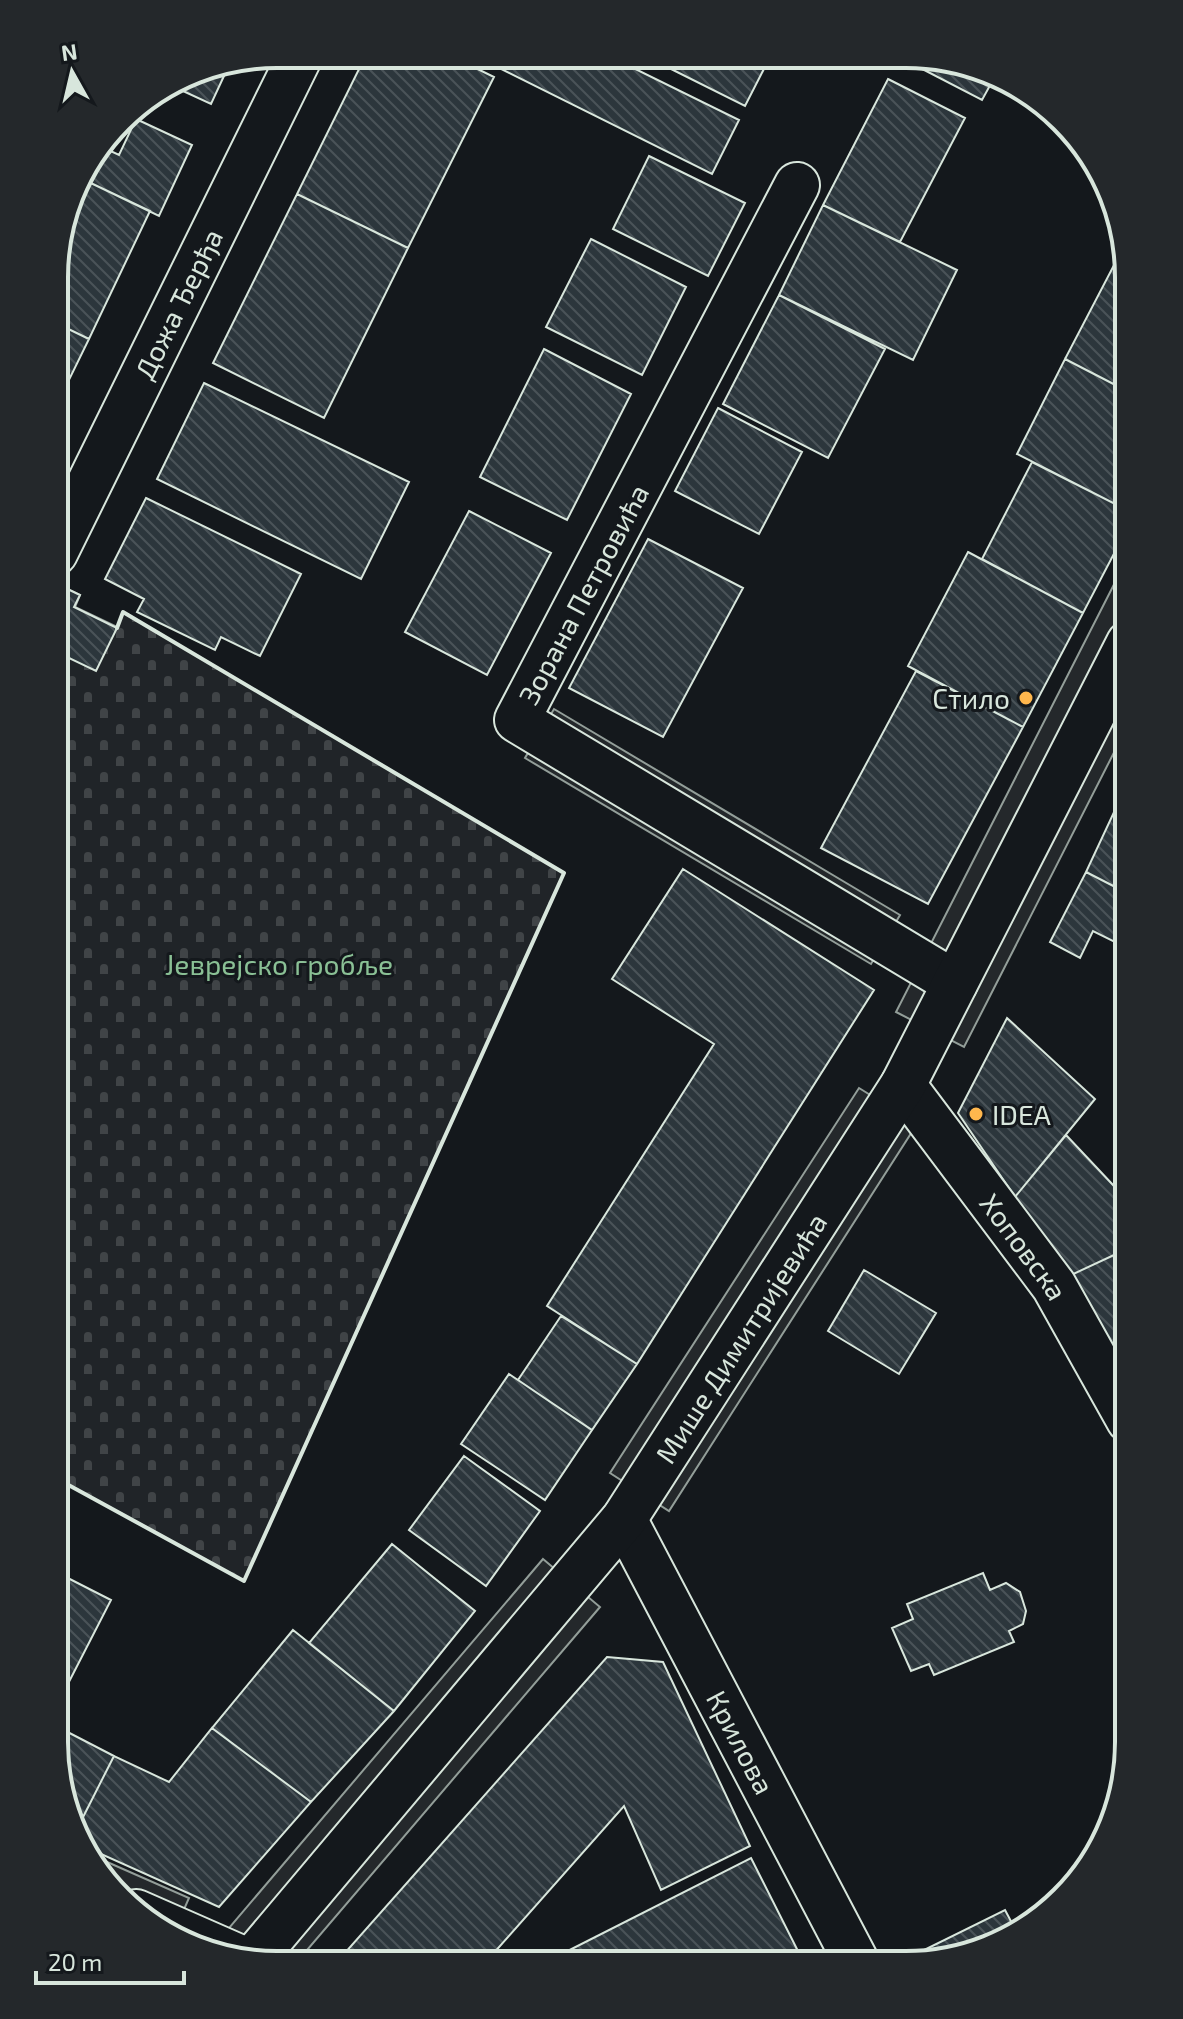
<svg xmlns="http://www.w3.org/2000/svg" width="1183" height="2019" viewBox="0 0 1183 2019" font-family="'Exo 2',sans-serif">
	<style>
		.cemetery { fill: url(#cemetery-stones); stroke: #939e99; stroke-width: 2 }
		.parking { fill: #24282b; stroke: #939e99; stroke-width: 2 }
		.building { fill: url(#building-back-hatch); stroke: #d8e6dc; stroke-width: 2 }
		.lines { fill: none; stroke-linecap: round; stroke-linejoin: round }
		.minor-casing { stroke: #d8e6dc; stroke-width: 48 }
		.minor { stroke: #14181c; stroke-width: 44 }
		.wall { stroke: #d8e6dc; stroke-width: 4 }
		.poi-dot { fill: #ffb74d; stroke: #14181c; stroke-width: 3 }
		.labels { text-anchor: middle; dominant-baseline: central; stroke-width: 6; stroke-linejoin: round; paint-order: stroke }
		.street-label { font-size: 28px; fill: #d8e6dc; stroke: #14181c }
		.poi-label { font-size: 28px; fill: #d8e6dc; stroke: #14181c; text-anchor: end }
		.park-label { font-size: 28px; fill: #8ac095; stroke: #14181c }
		.rim { fill: none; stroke: #d8e6dc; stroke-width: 4 }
	</style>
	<defs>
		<pattern id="cemetery-stones" width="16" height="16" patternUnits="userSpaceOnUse" patternTransform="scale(2)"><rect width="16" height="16" fill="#202428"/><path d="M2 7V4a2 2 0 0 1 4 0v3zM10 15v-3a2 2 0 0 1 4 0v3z" fill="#404447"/></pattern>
		<pattern id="building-back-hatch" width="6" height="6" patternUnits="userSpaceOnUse" patternTransform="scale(2)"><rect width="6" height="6" fill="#2c363c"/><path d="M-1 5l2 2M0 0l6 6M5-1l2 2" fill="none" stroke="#4a5358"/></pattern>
	</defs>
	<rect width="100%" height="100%" fill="#14181c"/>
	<path class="cemetery" d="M55,583L80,595L75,607L117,627L123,612L564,873L244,1581L64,1482L54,1500Z"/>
	<path class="parking" d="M1129,555V723L964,1047L896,1012Z
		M554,709L900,915L871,964L525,758Z
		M859,1088L917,1124L669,1511L610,1473Z
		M543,1559L600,1607L296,1963H248L212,1948Z
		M98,1858L189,1898L175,1930L137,1912Z"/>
	<path class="building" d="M366,55H449L494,77L408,248L297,194Z
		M480,55L609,56L739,120L712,174L479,58Z
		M645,56L770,57L745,106Z
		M901,58H949L993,80L982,100Z
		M230,63L211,104L170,85L192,71Z
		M888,79L965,118L900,242L823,205Z
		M136,119L192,145L159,216L78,177L102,147L119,155Z
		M649,156L745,203L708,276L613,229Z
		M78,177L150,211L89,339L56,323V249Z
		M297,194L408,248L324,418L213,363Z
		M823,205L957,270L913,360L779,295Z
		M591,239L686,287L642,375L546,327Z
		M1124,246L1129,277V392L1065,359Z
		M779,295L885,349L828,458L723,404Z
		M56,323L89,339L66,386L56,381Z
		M544,349L631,394L567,520L480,477Z
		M1065,359L1129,392V511L1017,454Z
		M204,383L409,482L361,579L157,479Z
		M718,408L802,452L759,534L675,491Z
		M1032,462L1129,511V525L1083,613L982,559Z
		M146,498L301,574L260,656L221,637L215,650L137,612L144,599L105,579Z
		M469,511L551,553L487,675L405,632Z
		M648,539L743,588L663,737L569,688Z
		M968,552L1083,613L1023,727L908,666Z
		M55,583L80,595L74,607L117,628L96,671L65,656L55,676Z
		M916,671L1023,727L928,904L821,848Z
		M1122,795L1129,798V894L1086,872Z
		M683,869L874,990L637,1364L547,1306L714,1044L612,979Z
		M1086,872L1129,894V949L1093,931L1080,958L1050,942Z
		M1007,1018L1095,1099L1015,1197L958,1113Z
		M1066,1135L1129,1202V1248L1069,1276L1015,1197Z
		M1129,1248V1376L1069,1276Z
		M864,1270L936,1313L899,1374L828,1331Z
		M561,1316L637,1364L592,1430L518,1380Z
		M509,1374L592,1430L545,1500L461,1444Z
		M464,1456L540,1511L486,1586L409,1530Z
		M392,1544L475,1611L394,1711L309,1643Z
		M54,1571L111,1600L54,1711Z
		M983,1573L990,1590L1006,1583L1020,1592L1026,1611L1023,1624L1009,1631L1014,1642L934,1675L929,1664L911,1671L892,1628L913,1619L907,1604Z
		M293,1630L394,1711L311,1802L212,1728Z
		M607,1657L663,1662L750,1846L661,1890L624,1806L484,1964L336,1963Z
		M54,1725L114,1756L77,1829L66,1814L54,1742Z
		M212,1728L311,1802L219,1907L92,1850L77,1829L114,1756L169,1782Z
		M751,1858L805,1965L714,1964L710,1957L695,1964H542Z
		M1005,1910L1014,1927L978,1953L916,1963L912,1956Z"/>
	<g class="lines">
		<g class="minor-casing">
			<g id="minor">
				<path d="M797,185L517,720L955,983"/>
				<path id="s1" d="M55,553L301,54"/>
				<path id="s2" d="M903,1085L1054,1286L1129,1420"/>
				<path id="s3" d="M624,1519L858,1965"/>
				<path d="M136,1912L250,1962"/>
				<path id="s4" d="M250,1963L624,1519L903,1085L1129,643"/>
			</g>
		</g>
		<use href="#minor" class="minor"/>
		<path class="wall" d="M54,1500L63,1482L244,1581L564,873L123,612L117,628"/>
	</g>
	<g class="poi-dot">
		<circle cx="1026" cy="698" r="8"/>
		<circle cx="976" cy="1114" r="8"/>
	</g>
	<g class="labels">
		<g class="street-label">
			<text stroke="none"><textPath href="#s1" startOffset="278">Дожа Ђерђа</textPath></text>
			<text transform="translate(583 594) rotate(-62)">Зорана Петровића</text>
			<text stroke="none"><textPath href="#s2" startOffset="202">Хоповска</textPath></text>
			<text stroke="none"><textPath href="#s4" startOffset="796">Мише Димитријевића</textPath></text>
			<text stroke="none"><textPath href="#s3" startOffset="252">Крилова</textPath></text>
		</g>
		<g class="poi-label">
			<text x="1010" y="698">Стило</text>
			<text x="992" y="1114" text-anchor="start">IDEA</text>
		</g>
		<g class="park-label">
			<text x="279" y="964">Јеврејско гробље</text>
		</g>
	</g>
	<path d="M0 0H1183V2019H0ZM277 68H906A209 209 0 0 1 1115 277V1742A209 209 0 0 1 906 1951H277A209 209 0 0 1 68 1742V277A209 209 0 0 1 277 68Z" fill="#24282b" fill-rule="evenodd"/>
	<path class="rim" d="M277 68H906A209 209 0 0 1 1115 277V1742A209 209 0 0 1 906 1951H277A209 209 0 0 1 68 1742V277A209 209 0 0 1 277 68Z"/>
	<g transform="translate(72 72) rotate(352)" stroke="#14181c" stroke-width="6" paint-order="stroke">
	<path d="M0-6L14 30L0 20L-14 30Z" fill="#d8e6dc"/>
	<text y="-12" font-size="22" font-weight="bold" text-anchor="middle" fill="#d8e6dc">N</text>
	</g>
	<path d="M36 1971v12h148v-12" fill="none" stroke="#d8e6dc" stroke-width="4"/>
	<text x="48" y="1971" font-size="24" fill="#d8e6dc" stroke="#14181c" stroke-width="6" paint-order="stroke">20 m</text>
</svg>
